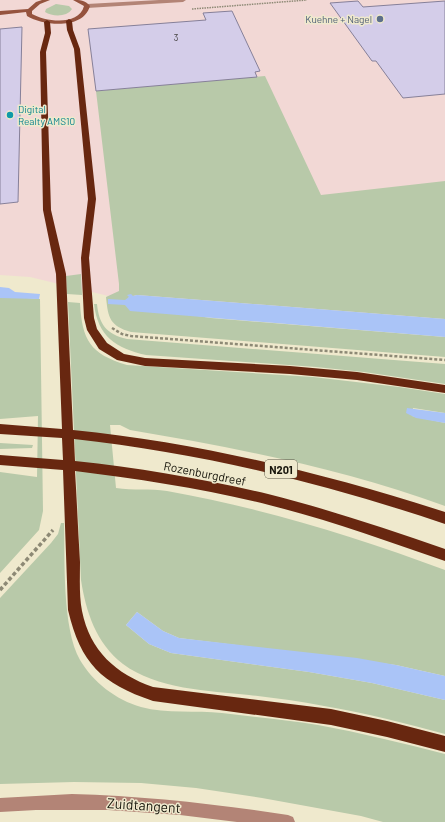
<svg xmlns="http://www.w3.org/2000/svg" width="445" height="822" viewBox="0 0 445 822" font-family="Barlow,sans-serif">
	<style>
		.industrial { fill: #f2d8d5 }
		.green { fill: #b8c9a9 }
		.water { fill: #aac4f7 }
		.building { fill: #d4cde9; stroke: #868099 }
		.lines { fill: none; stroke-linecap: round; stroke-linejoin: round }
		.path-far2 { stroke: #8d8975; stroke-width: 1.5; stroke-dasharray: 1.5 1; stroke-linecap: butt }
		.path-far1 { stroke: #8d8975; stroke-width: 2.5; stroke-dasharray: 3 2; stroke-linecap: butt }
		.path { stroke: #8d8975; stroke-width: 3.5; stroke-dasharray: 4 2.5; stroke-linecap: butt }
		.service { fill: #b38476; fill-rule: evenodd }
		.tertiary { fill: #b38476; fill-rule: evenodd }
		.secondary { fill: #95533e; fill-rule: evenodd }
		.trunk { fill: #682710; fill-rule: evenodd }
		.service-dot { fill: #5c6f8a; stroke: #efe9cd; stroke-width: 1.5 }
		.culture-dot { fill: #0f9aa8; stroke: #efe9cd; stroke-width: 1.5 }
		.labels { text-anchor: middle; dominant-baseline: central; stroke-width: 3; stroke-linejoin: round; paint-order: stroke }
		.far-number-label { font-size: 9px; fill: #464342 }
		.far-service-label { font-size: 10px; fill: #4e5e75; stroke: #efe9cd; text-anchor: end }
		.far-culture-label { font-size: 10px; fill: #0d838f; stroke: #efe9cd; text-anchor: start }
		.shield { fill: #efe9cd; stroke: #585545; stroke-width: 1 }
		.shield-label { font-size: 11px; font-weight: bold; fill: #17150b }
		.street-label { font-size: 12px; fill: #17150b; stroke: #efe9cd }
		.near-street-label { font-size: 14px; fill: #17150b; stroke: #efe9cd }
	</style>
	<rect width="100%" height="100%" fill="#efe9cd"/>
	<path class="industrial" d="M0,0H445V319L137,295L125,300L30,277L0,275Z"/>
	<path class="green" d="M56,4L69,6L72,9C67,17 53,17 45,12L46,9Z
		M265,76L321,195L445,181V319L137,295L129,297L125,305L211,318L445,337V357L131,332C110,326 108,318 106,297L119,291V284L96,91Z
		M81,274L82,295L67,294L66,276Z
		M14,297L40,299L43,511L39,530L0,573V472L37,477L38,416L0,419V298Z
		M68,302L80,303C82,340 90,354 127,365L313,377L399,387L445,394V413L413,408L412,416L445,423V506C343,469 237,448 130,430L120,425H110L116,488C133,491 150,488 167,491C262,508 355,536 445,570V676L396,665L179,638L163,631L137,612L126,625L149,644L171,653L309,672L372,683L445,700V734C405,723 365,713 324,706C299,701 274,698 249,695C209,691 156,689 123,664C96,643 86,612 81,580Z
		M94,304H97C99,324 106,334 127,339L445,364V384L364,372L316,367L146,355C116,348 98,337 94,304Z
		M0,443L33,445L32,448L0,449Z
		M61,523H64C65,560 62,628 80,660C93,682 116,700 141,707C167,714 196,710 222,713C254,717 286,720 318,725C361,733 403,743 445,754V822H383L361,816L262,798L196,788L141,783L74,782L0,784V598L51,543L58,534Z"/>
	<path class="water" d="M0,287L9,288L15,292L40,294L39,299L0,298Z
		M131,294L133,296L137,295L445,319V337L130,311L125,305L108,304V299L125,300L129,297L127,295Z
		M407,408L445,413V423L416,418L406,413Z
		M137,612L163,631L179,638L357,658L396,665L445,676V700L372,683L309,672L171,653L149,644L126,625Z"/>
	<path class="building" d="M358,1L363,7L445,1V94L403,98L376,61H372L330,3Z
		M232,11L260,71L255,72L257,77L96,91L88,29L206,20L203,13Z
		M22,27L18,202L0,204V29Z"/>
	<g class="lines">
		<path class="path-far2" d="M192,9L307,0"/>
		<path class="path-far1" d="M112,328L122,334L131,336L445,360"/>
		<path class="path" d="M0,590L53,530"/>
		<path class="service" d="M72,794C145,796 216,804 288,815L293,817L295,822H237L180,815L108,810H36L0,812V798Z"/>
		<path class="tertiary" d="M159,0H186L183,2L87,8L84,6L87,4Z"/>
		<path class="secondary" d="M42,0H50L40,4L32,11V14C46,22 79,26 84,6L73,0C80,0 85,0 90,6C83,30 44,26 27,16L26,12L0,15V11L28,9L36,2Z"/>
		<path class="trunk" d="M69,19L72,21L73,30L80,49L96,199L89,258L94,318L97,329L107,343L124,354L145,358L290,366L357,372L445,385V393L357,380L290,374L145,366L117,360L99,349L87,330L84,318L81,258L88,199L74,49L67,30L66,21Z
			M47,20L50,22L51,33L46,52L51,210L66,274L73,430C201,443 323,473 445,512V524C324,483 201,453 74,439L75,461C140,468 205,479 268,494C328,509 387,529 445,549V561C387,541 329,520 269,505C205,489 140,479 75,471C77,502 78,532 80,562C80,578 79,596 82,611C90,651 116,674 153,687L331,709L387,721L445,736V752L387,737L331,725L153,701C101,683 81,664 68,610L63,470L0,465V455L63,460L62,438L0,434V424L62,429L56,274L43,210L40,52L45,33L44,22Z"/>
	</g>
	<circle class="service-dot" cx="380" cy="19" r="4"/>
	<circle class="culture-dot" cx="10" cy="115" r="4"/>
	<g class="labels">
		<g class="far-number-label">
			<text x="176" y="37">3</text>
		</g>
		<g class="far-service-label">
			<text x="372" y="19">Kuehne + Nagel</text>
		</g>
		<g class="far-culture-label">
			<text x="18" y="109">Digital<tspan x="18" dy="12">Realty AMS10</tspan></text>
		</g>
		<rect class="shield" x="265" y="460" width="32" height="18" rx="3"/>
		<g class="shield-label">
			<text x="281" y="469">N201</text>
		</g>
		<g class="street-label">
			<text transform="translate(205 473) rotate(11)">Rozenburgdreef</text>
		</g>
		<g class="near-street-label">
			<text transform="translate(144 805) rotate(4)">Zuidtangent</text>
		</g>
	</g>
</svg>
